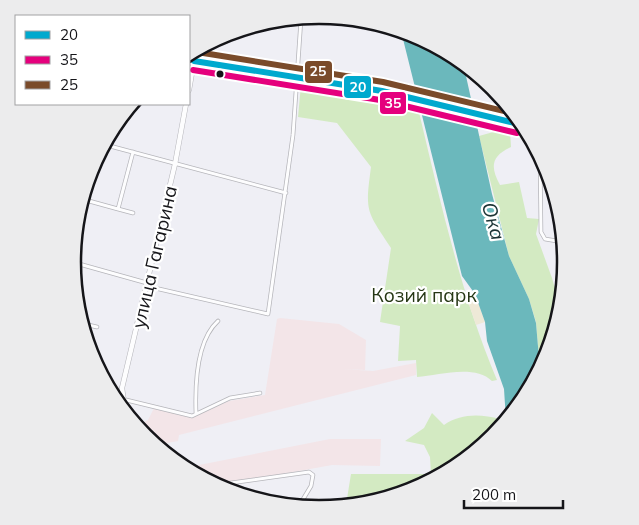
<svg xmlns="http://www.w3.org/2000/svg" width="639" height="525" viewBox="0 0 639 525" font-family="Mulish,sans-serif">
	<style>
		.industrial { fill: #f3e5e8 }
		.green { fill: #d3eac2 }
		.sand { fill: #eee9d7 }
		.water { fill: #6bb8bc }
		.pier { fill: #efeff5 }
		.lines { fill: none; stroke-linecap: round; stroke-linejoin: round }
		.minor-casing { stroke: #b5b5ba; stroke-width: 4.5 }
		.major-casing { stroke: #b5b5ba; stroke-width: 5.5 }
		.minor { stroke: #fdfdfe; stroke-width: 3 }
		.major { stroke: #fdfdfe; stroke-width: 4.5 }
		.bus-1-casing { stroke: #fff; stroke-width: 10 }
		.bus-2-casing { stroke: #fff; stroke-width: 10 }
		.bus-3-casing { stroke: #fff; stroke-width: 10 }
		.bus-1 { stroke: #00a9ce; stroke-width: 6 }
		.bus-2 { stroke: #e5007d; stroke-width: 6 }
		.bus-3 { stroke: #7a4b2a; stroke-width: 6 }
		.bus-dot { fill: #151519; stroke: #fff; stroke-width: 2 }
		.labels { text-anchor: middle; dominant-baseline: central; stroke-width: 4.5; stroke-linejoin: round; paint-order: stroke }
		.street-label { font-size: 19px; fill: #151519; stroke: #fff }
		.park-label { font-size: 19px; fill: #263715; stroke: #fff }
		.water-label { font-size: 20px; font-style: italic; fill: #1c3435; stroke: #fff }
		.rim { fill: none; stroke: #151519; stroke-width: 2.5 }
		.line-badge { stroke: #fff; stroke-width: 2 }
		.badge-label { font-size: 14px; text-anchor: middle; font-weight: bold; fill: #fff }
	</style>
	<rect width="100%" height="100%" fill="#efeff5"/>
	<path class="industrial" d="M280,318L339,324L366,340L365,370L343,369L373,371L416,363V375L179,435L178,441L156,445L144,437L137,426L148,420L154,408L192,417L229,401L265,395L277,319Z
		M330,439H381L380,466L332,465L255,479L213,483L189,467Z"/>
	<path class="green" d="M301,85L390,101L418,108C440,200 460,292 497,380L492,381C475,364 439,375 417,377L416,360L398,361L400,326L380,322L391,248C366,210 365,212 371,167L337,123L298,117Z
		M504,129L510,130L511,147C491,156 490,167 500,185L519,182L527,218L539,219L536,234L552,278L559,303L548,357L540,370L536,322L529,299L509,256L479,136Z
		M432,413L444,425C461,413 481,414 500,419L498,432L494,438L414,491L346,505L351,474H431L430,457L424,445L405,441L424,428Z"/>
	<path class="sand" d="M475,294L485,322L476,325L467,299Z"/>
	<path class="water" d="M401,31L414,34L464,67L492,194L509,256L529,299L536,323L540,370L506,420L504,389L487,341L485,322L475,294L462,276Z"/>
	<path class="pier" d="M414,93L475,108L477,119L417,106Z"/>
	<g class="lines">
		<g class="minor-casing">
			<path id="minor" d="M194,61L195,53
				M480,78L483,86
				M106,145L286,193
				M540,156L541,232L545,239L563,242
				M89,201L118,209L133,152
				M118,209L133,213
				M72,262L147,283
				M146,286L268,314L293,135L301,19
				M84,324L97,327
				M118,398L192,416L230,398L260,393
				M196,413C195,385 196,341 218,321
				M216,485L309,472L313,475L311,486L299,506"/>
		</g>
		<g class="major-casing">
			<path id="major" d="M189,60L382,91L519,124
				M189,90L194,61
				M125,409L122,388L175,164L186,104"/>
		</g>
		<use href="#minor" class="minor"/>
		<use href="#major" class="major"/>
		<g class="bus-1-casing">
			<path id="bus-1" d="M194,61L382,91L519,124"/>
		</g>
		<g class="bus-2-casing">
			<path id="bus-2" d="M193,70L380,100L517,133"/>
		</g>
		<g class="bus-3-casing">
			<path id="bus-3" d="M197,52L383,82L512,113"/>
		</g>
		<use href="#bus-1" class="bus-1"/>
		<use href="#bus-2" class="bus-2"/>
		<use href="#bus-3" class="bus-3"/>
	</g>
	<circle class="bus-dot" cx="220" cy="74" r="4.5"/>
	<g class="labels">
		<g class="street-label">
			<text transform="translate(154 257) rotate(-77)">улица Гагарина</text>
		</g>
		<g class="park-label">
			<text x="424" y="295">Козий парк</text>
		</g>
		<g class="water-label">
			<text transform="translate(494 221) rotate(74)">Ока</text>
		</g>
	</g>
	<path d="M0 0H639V525H0ZM81 262a238 238 0 1 1 476 0a238 238 0 1 1-476 0Z" fill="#ececed" fill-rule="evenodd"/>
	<path class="rim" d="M81 262a238 238 0 1 1 476 0a238 238 0 1 1-476 0Z"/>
	<g class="line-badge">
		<rect x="304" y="60" width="29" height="24" rx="5" fill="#7a4b2a"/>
		<rect x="343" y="75" width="29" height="24" rx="5" fill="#00a9ce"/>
		<rect x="379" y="91" width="28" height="24" rx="5" fill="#e5007d"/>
	</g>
	<g class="badge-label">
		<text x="318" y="76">25</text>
		<text x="358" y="92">20</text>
		<text x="393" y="108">35</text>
	</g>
	<rect x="15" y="15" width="175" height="90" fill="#ffffff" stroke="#a1a1a3"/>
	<rect x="25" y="31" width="25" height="8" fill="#00a9ce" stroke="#a1a1a3"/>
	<text x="60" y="40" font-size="15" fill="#151519">20</text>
	<rect x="25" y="56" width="25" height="8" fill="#e5007d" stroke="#a1a1a3"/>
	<text x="60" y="65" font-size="15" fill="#151519">35</text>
	<rect x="25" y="81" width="25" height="8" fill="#7a4b2a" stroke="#a1a1a3"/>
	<text x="60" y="90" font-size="15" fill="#151519">25</text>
	<path d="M464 500v8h99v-8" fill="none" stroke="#151519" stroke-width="2.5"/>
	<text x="472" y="500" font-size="15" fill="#151519" stroke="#ffffff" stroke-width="4" paint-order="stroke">200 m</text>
</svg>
